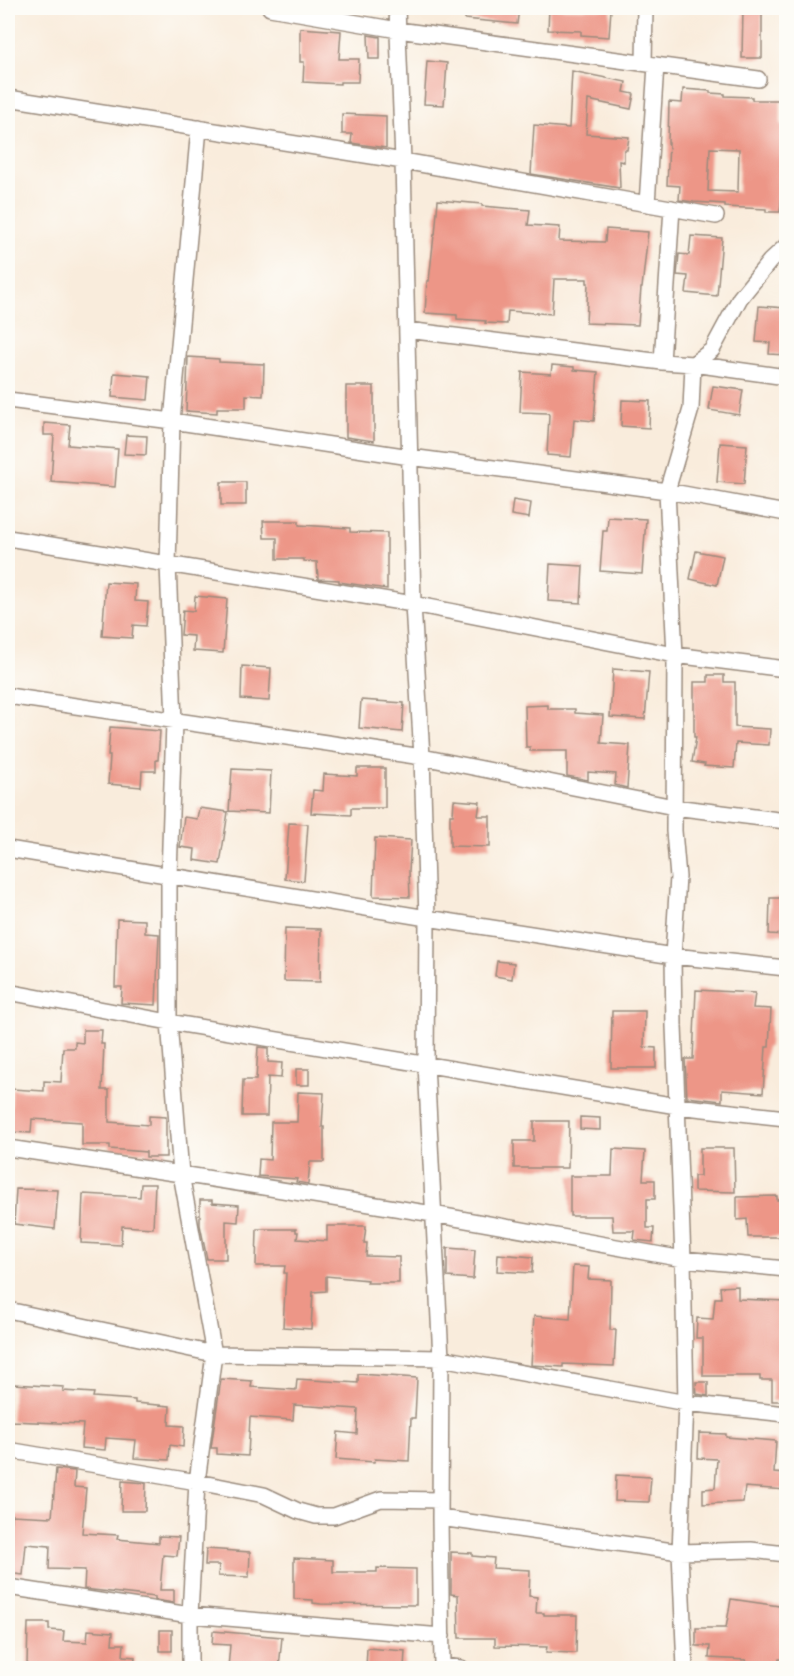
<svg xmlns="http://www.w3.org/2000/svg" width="794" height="1676" viewBox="0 0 794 1676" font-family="Mali,sans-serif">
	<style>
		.building { fill: #ed9687; fill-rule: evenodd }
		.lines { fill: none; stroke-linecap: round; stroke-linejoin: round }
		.minor-casing { stroke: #9a8b7d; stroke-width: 18 }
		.minor { stroke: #fff; stroke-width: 15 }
	</style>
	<rect width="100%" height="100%" fill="#fdfcf7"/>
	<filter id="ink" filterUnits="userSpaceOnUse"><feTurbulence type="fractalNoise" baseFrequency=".0167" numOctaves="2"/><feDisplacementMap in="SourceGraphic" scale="12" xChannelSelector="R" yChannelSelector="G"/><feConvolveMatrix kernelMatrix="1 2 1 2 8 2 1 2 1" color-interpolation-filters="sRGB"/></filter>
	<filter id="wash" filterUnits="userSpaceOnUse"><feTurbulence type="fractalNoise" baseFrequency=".008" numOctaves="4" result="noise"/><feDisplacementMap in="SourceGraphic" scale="24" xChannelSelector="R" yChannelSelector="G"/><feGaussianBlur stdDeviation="1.35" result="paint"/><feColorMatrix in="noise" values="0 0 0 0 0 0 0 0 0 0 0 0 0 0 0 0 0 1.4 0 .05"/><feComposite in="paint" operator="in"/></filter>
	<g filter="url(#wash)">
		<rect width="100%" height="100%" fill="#f9ecdc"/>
		<g id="blocks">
			<path class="building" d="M466,8H519L517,24L465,19Z
				M549,8L611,9L609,37L581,35V31L548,30Z
				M743,8H762V58H742Z
				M300,28L341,31L339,59H359L358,82H340V84L303,82L304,62H300Z
				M368,35L380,37V59H369Z
				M427,61L447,63L444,105L424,104Z
				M572,71L626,82L624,92L634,94L631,109L588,100L586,134L629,137L627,150H624V162L619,161L620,188L531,174L534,125L569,128Z
				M683,89L710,91V93L725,94V96L752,97V100H781V125H786V194H782L780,212H766V209L725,207V204L694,202L679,200L680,186L667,185L669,143H668L669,102L682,103ZM710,148L739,149L738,192L708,191Z
				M342,114L386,116V148L351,143L352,134H342Z
				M438,200L482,204V206L530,210L528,225L560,227L559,241L605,242L606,229L648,232L642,288H641L638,325L586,323L588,283H587V279H554L552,314L508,311L507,324L485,323L486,321L457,319V315L425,313L427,281H429L434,235H435Z
				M691,236L722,238L717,296L686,293L688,276L677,275L679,254L689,255Z
				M759,306L786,308V355L769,354L770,343L756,342Z
				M188,357L219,359V362L264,364L263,396L246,395V408H217V413L186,411Z
				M552,365L574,367V370L598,372L594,421L574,419L571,457L547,455L549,415L548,413L520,412L522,372L551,374Z
				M114,373L150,376L148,400L112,397Z
				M346,386H374V441L346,437Z
				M713,386L743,390L739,415L709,410Z
				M622,400L650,401L649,428L621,426Z
				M44,423L70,425L68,445L118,449L115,487L51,482L54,435H44Z
				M126,435L147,436L146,455L124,454Z
				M720,443L747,445L744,484L717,482Z
				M221,482H246V505H221Z
				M513,500L531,503L529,518L511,515Z
				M608,517L646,519L642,574L600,571L603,531H607Z
				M263,521H299V525L350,528V532L387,533V589L339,582V580L318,579L317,562L304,561V559H277V538H264Z
				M696,551L723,556L717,585L690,579Z
				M550,564L583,566L581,603L548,601Z
				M106,582L136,584L135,601L148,602L146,626L133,625L132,638L102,636Z
				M195,596L227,599L223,653L193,651L194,636L181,635L183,610L194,611Z
				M242,666L271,668L269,701L241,699Z
				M613,669L649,672L645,719L610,717Z
				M708,675H724V682H735V727L770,729L769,745L736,743L734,768L704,766L705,764L692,762L696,737H694V682H708Z
				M361,700L404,703L402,732L359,728Z
				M548,705V709H575V713L603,715L601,743L630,745L627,788L615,785L616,774L588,772V780L567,776V751H530V747H526L525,706Z
				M110,727L160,731L158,760H156V771H142L141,787L108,784L110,756H108Z
				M357,768H385V808H351V815L311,813L313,790L323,791L324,774L357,776Z
				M232,769L271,771L269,813L229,811Z
				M454,800L480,802L478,816H490V847L450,846V815H453Z
				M199,808L228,812L220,864L194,860L195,849L180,847L184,817L197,819Z
				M289,823L308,824L304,881L285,879Z
				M375,838L411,840L409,871L410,897L373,896Z
				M770,898H786V935L769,934Z
				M117,919L145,920V933L159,934L156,1005L121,1003L122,987H115Z
				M285,928L321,929L320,982L284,981Z
				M497,961L514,963L512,979L495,976Z
				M696,990L755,993L753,1008L771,1009L769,1047H766L763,1093L722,1090V1101L687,1097L685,1059H693Z
				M612,1011H645L644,1047L656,1048V1068H611Z
				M83,1030H102L101,1044H104L102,1090H109V1122L149,1125V1116L166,1117V1157H146V1152L110,1149V1145H82V1122L32,1119L31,1133L10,1132L12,1089L44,1091V1081L61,1082L63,1048H75V1042L83,1043Z
				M258,1047L268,1048V1062L282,1063L281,1078L268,1077L267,1116H242L243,1080H256Z
				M296,1069H309V1085H296Z
				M298,1092L324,1093L322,1127H324V1162H310L308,1184L296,1182L297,1179L258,1176L259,1159L270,1160L271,1122H297Z
				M580,1117L600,1118V1130L580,1129Z
				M534,1121H569L568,1168H514V1141H534Z
				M700,1148H734L735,1192L694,1191V1176H700Z
				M613,1149L645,1151L643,1180H655V1199H647V1228H654L653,1242L634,1240L635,1231H613L612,1216H570V1176H612Z
				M141,1184H155L153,1228L122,1226L121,1245L81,1243L83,1194L140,1197Z
				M16,1189L58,1190L55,1229L14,1224Z
				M777,1196V1200H786V1237H748L747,1219L737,1220V1197Z
				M200,1200H212V1203L239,1205L238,1222L226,1221V1259H207L200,1225Z
				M327,1226H366L364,1243H367L366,1256L399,1257V1283H367L368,1280L326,1276V1291L313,1292L311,1329L283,1327L286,1273H284L285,1266H256L257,1229H296V1232H298L297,1239L327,1241Z
				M447,1248L475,1250L473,1279L447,1277Z
				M498,1254L533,1257L532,1273L497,1271Z
				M573,1266L589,1267L588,1279L611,1280L610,1330H616L614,1366L563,1364V1367L531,1365L534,1316L570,1319Z
				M738,1286V1299L786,1301V1401H772V1380H760V1376H703V1338H696L697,1318L713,1319L715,1298H721L720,1287Z
				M358,1374L417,1378L415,1418H411L409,1461L375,1459L374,1462L336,1459L338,1432L357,1434L358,1409L294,1405L293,1420L250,1417L248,1456L217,1454V1448H211L221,1379L252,1381L251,1387L296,1390L297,1379L358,1383Z
				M696,1382H708V1396L697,1394Z
				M13,1384L64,1387L63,1391L94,1393L93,1397L135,1400V1403L170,1406L169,1425L184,1426L183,1447L170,1445L169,1460L134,1458L136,1440L106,1438L105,1450L81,1448L83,1424L11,1421Z
				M699,1433L726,1434V1437L776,1441L774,1473L786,1474V1490L745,1487L743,1502L703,1504V1489L715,1488L717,1459L698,1458Z
				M56,1469L75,1471L74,1487L86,1488L82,1533L118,1535L117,1539L159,1543V1536L179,1537L177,1556L163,1555L160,1590H174V1603L155,1600V1597L84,1589L85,1570L49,1569L50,1546L26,1544L23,1575L8,1573L11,1515L52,1517Z
				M616,1475L651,1477L649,1502L615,1501Z
				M122,1481L146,1483L145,1511H121Z
				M206,1549L250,1552L249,1577L218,1576L219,1565H205Z
				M451,1552L472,1553V1556L494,1558L493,1568L530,1570L529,1596L537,1597L536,1613H544V1615H577L576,1653L546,1652L547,1647L495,1646V1638H459L458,1595L451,1594Z
				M294,1558L333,1560V1572H377V1568L416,1569V1605L321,1604L313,1603V1600L294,1599Z
				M731,1599L786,1607V1659H779L778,1668H745L746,1660L709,1658L710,1646H696V1628H726Z
				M28,1623H49V1630L64,1631L63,1641L87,1642L88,1630L113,1632L112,1644H124L123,1656L135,1657L134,1668H61L27,1666Z
				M160,1630H172V1651H160Z
				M213,1631L282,1637L279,1668H228L230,1645L212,1644Z
				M367,1648L405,1651L404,1668H366Z"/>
		</g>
	</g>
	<g filter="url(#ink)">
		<use href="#blocks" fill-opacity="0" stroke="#9a8b7d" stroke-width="1.5"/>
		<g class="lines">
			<g class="minor-casing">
				<path id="minor" d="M270,8L398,30L758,79
					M397,8L403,161L413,604L422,757L427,918L426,1064L441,1358L440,1518L442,1668
					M644,63L645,8
					M8,98L403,161L716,216
					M647,204L656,65
					M407,330L662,362L693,364L786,377
					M662,362L672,208
					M8,400L172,421L410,457L667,491L786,513
					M8,538L413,604L675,655L786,669
					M8,696L422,757L674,807L786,821
					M8,849L427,918L673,956L786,968
					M8,992L169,1022L677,1106L786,1118
					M8,1148L181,1174L433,1214L683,1259L786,1269
					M8,1310L214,1354L441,1358L686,1403L786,1414
					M8,1450L197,1482L264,1495L298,1511L316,1516H334L381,1499L440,1500
					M440,1518L680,1552L751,1550L786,1554
					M8,1587L190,1615L442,1636
					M442,1666L461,1668
					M190,1668V1615L197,1482L214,1354L181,1174L169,1022V876L174,722L168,564L172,421L199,128
					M685,1668L680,1552L686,1403L683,1259L674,1026L673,956L678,877L674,831L675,655L667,491L691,409L693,364L712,350L740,298L770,261L786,246"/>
			</g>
			<use href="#minor" class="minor"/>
		</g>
	</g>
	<rect width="794" height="1676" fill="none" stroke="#fdfcf7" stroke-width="30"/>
</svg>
